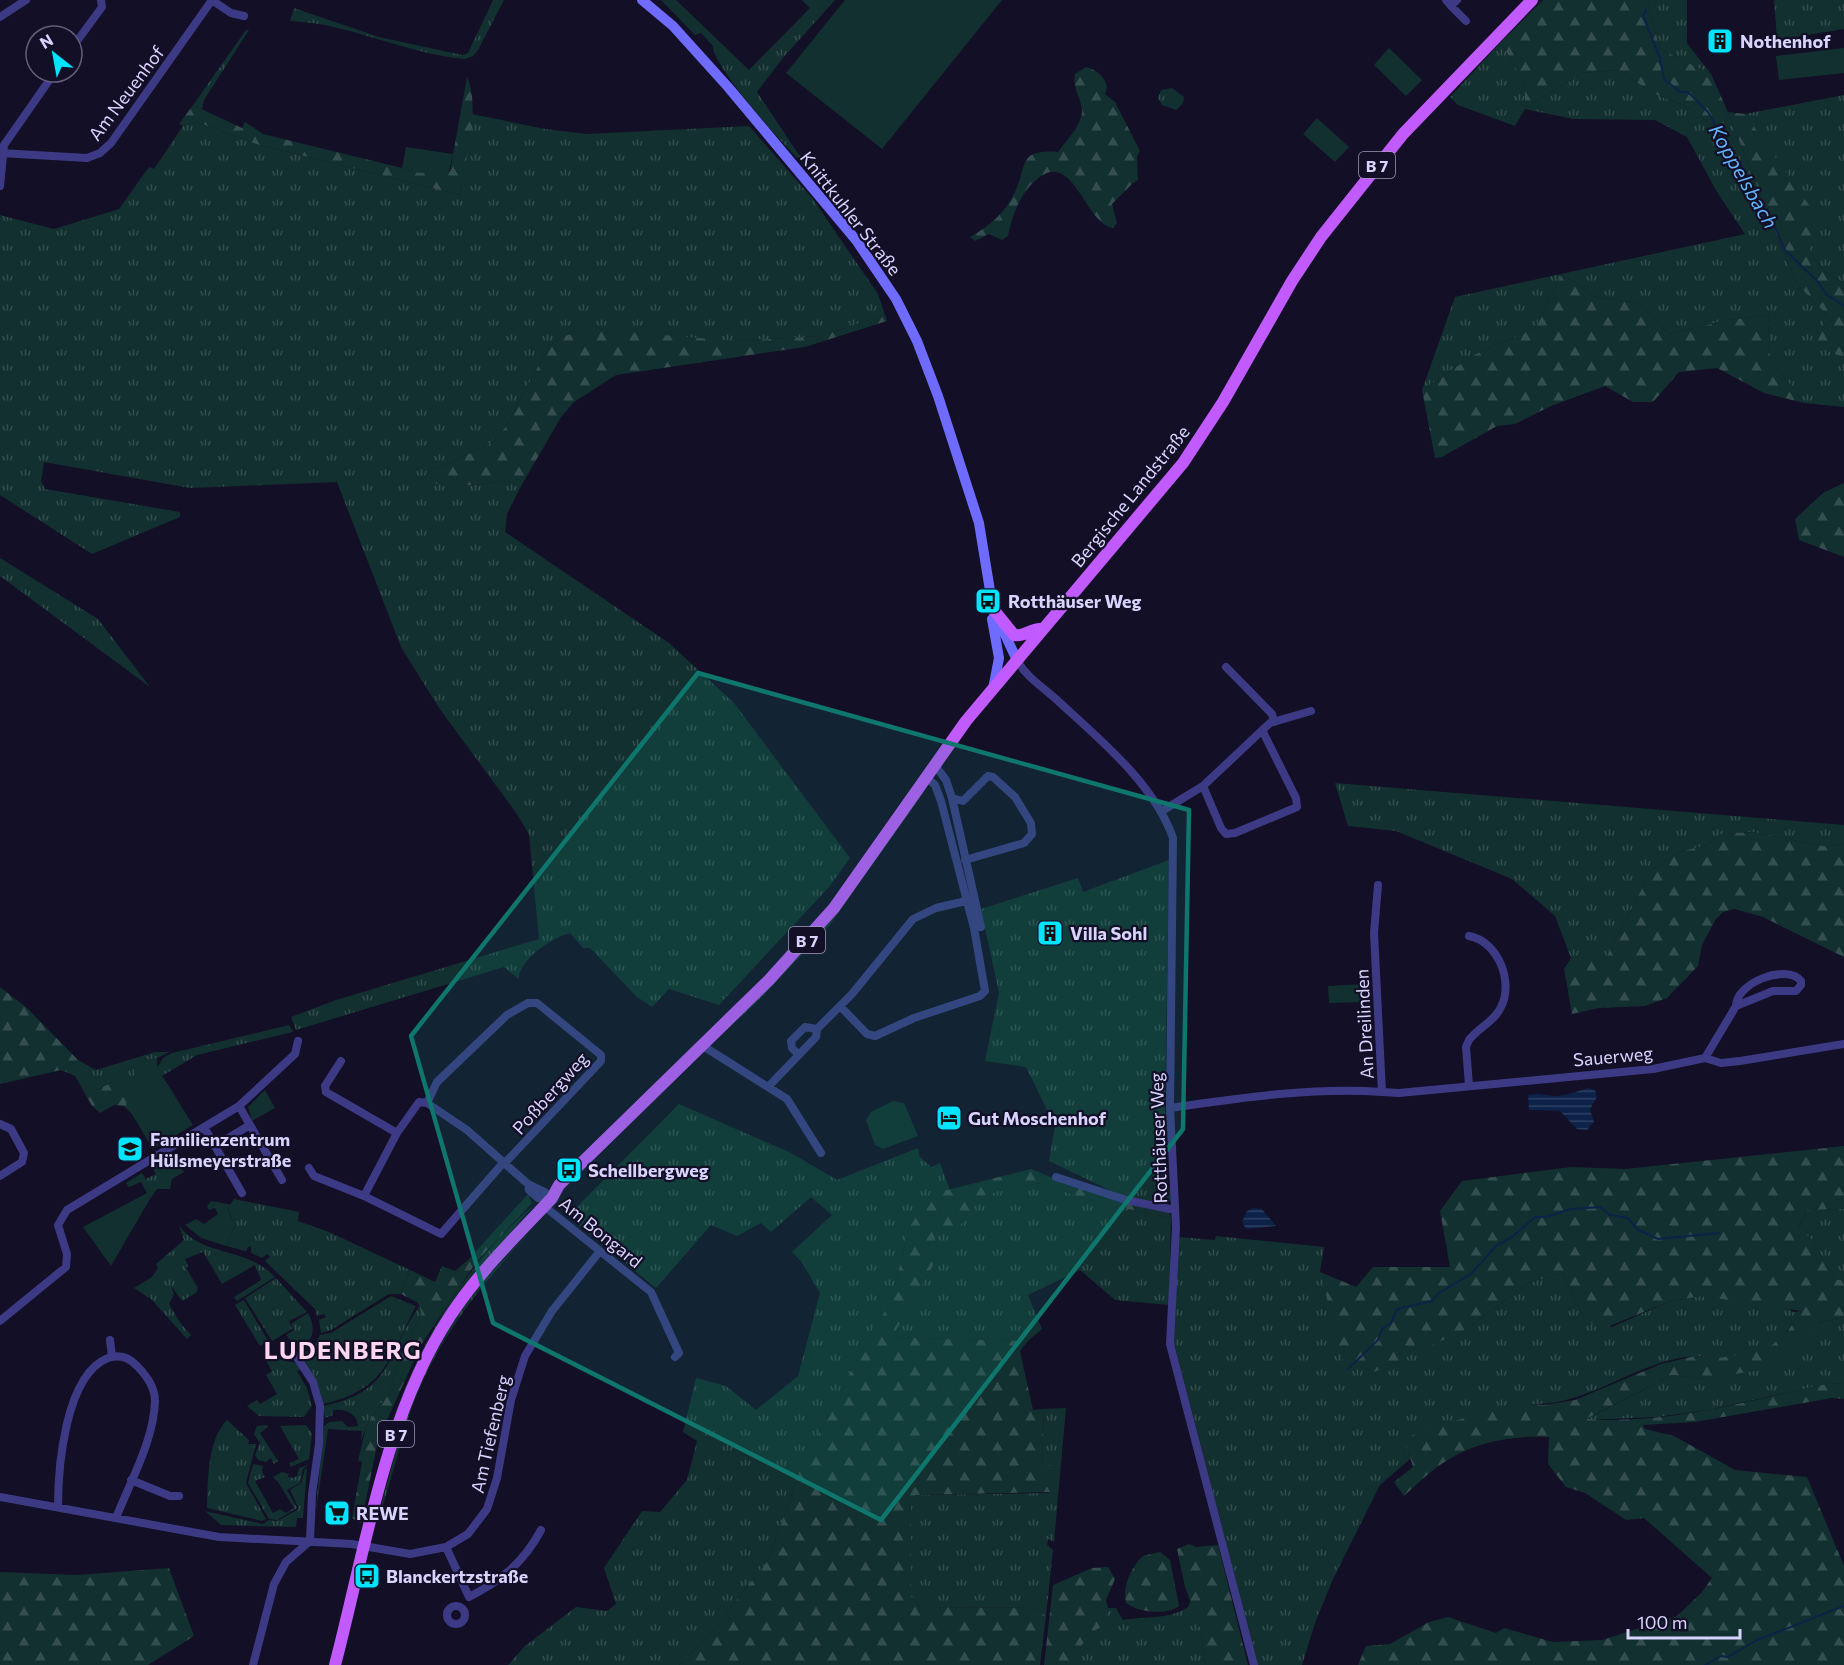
<svg xmlns="http://www.w3.org/2000/svg" width="1844" height="1665" viewBox="0 0 1844 1665" font-family="Commissioner,sans-serif">
	<style>
		.grass { fill: url(#grass-tufts) }
		.forest { fill: url(#forest-firs) }
		.green { fill: #12302f }
		.water { fill: url(#water-rules) }
		.lines { fill: none; stroke-linecap: round; stroke-linejoin: round }
		.stream { stroke: #0c2248; stroke-width: 2 }
		.street { stroke: #3d3a85; stroke-width: 8 }
		.secondary { stroke: #6f6bff; stroke-width: 10 }
		.primary { stroke: #c25bff; stroke-width: 12 }
		.marked { fill: #0f766e; fill-opacity: 0.2; stroke: #0f766e; stroke-width: 4.5; stroke-linejoin: round }
		.labels { text-anchor: middle; dominant-baseline: central; stroke-width: 4.5; stroke-linejoin: round; paint-order: stroke }
		.shield { fill: #130f26; stroke: #9e99be; stroke-width: 1.5 }
		.shield-label { font-size: 16px; font-weight: bold; fill: #d9d4ff }
		.poi-label { font-size: 18px; font-weight: bold; fill: #d9d4ff; stroke: #130f26; text-anchor: start }
		.street-label { font-size: 18px; fill: #d9d4ff; stroke: #130f26 }
		.water-label { font-size: 20px; font-style: italic; fill: #62b6ff; stroke: #130f26 }
		.district-label { font-size: 24px; font-weight: bold; letter-spacing: 1.5px; fill: #ffd6f0; stroke: #130f26 }
	</style>
	<defs>
		<pattern id="grass-tufts" width="24" height="20" patternUnits="userSpaceOnUse" patternTransform="scale(1.5)"><rect width="24" height="20" fill="#12302f"/><path d="M3 7l-1-3M5 7V3M7 7l1-3M15 17l-1-3M17 17v-4M19 17l1-3" fill="none" stroke="#344d4e"/></pattern>
		<pattern id="forest-firs" width="22" height="20" patternUnits="userSpaceOnUse" patternTransform="scale(1.5)"><rect width="22" height="20" fill="#12302f"/><path d="M5 1l3.5 6h-7zM16 11l3.5 6h-7z" fill="#344d4e"/></pattern>
		<pattern id="water-rules" width="6" height="5" patternUnits="userSpaceOnUse" patternTransform="scale(1.5)"><rect width="6" height="5" fill="#0c2248"/><path d="M0 2.5h6" fill="none" stroke="#2f4163"/></pattern>
	</defs>
	<rect width="100%" height="100%" fill="#130f26"/>
	<path class="grass" d="M493,0H504L478,50L473,56L465,59C405,54 349,23 290,21L294,8L379,37L462,55L468,53Z
		M661,0H676L749,70L810,8L802,0H835L782,59L757,92L807,167C788,151 712,66 713,46L701,33L695,35Z
		M1647,0H1687V43L1711,74L1660,49Z
		M1774,0H1844V29L1777,40Z
		M246,30H249L204,100L202,109L193,105Z
		M1501,42L1525,85V108L1583,73L1619,70L1652,93L1688,107L1720,132L1728,113L1796,283L1827,315L1817,346L1844,358V407L1804,403L1770,358L1768,315L1728,320L1669,334L1638,303L1595,297L1562,274L1535,328L1474,355L1422,390L1455,297L1745,234L1717,192L1687,137L1655,120L1573,119L1525,109L1515,126L1458,105L1450,97Z
		M1172,88L1184,97L1183,103L1176,110L1162,105L1158,98L1161,90Z
		M1844,95V283L1825,272L1810,251L1745,114Z
		M472,114L545,129L587,134L749,126L813,199L878,294L885,315L821,336L736,341L561,337L549,346L505,428L490,444L429,472L460,486L509,481L520,488L507,514L505,532L669,643L734,703L850,858L829,887L719,1005L669,989L652,1007L637,997L590,948H583L570,933C553,937 518,960 519,979L504,967L296,1030L291,1017L336,1000L539,939L529,834L517,814L439,708L401,647L337,482L190,488L44,462L41,481L45,489L180,512V517L92,554L0,495V215L54,229L119,209L149,167L154,169L183,126L197,122L256,144L460,195Z
		M0,558L98,619L150,687L0,576Z
		M1335,783L1844,825V843L1829,847L1753,832L1721,834L1707,845L1679,852L1651,871L1606,958H1571L1555,916L1512,879L1396,831L1348,826Z
		M926,789L829,926L756,1003L712,1043L843,904L919,796Z
		M1169,860L1165,1109L1167,1179L1172,1200L1165,1204L1120,1195L1049,1161L1055,1126L1026,1067L985,1061L999,993L981,909L1078,878L1083,892Z
		M289,1025L293,1032L197,1055L162,1076L176,1100L157,1068L163,1058L172,1053Z
		M155,1052H169L152,1061L143,1058L151,1062L153,1149L113,1082L96,1090L79,1071L75,1076L61,1070L78,1060L96,1070Z
		M679,1104L791,1153L837,1180L918,1148L920,1157L931,1167L940,1163L950,1191L909,1228L891,1302L872,1331L800,1470L769,1559L714,1629L679,1665H508L525,1646L576,1607L607,1611L616,1604L604,1568L642,1511L660,1512L687,1480L697,1441L683,1432L696,1378L726,1386L756,1410L798,1376L820,1293L801,1261L792,1252L832,1215L811,1197L771,1232L761,1223L737,1236L711,1225L656,1288L568,1216Z
		M173,1154L184,1172L172,1179L170,1189H157L150,1199L141,1182L129,1187L126,1183L142,1173L146,1179L156,1174L152,1167Z
		M1042,1183L1090,1201L1171,1218L1169,1305L1115,1300L1080,1270L1028,1295L1042,1329L1028,1341L891,1337L939,1255L933,1230H957L979,1197L1007,1188Z
		M234,1199L299,1212L298,1221L329,1232L410,1270L401,1294H389L331,1330L321,1333L319,1320L326,1317L324,1314L317,1316L315,1309L265,1261L270,1257L267,1254L262,1258L251,1253V1247L249,1246L246,1251L226,1246L235,1226L228,1208Z
		M532,1207L457,1296L393,1420C420,1341 468,1261 532,1207Z
		M1844,1209V1280H1835L1813,1241L1799,1228L1807,1210Z
		M543,1218C485,1280 437,1335 409,1416C403,1432 381,1520 376,1524L403,1425L419,1382L442,1336L475,1290Z
		M179,1225C200,1257 246,1246 275,1277L237,1301L234,1297L261,1280L255,1265L222,1284L203,1252L185,1259L188,1266L186,1268L198,1288L196,1293L182,1301L171,1286L174,1294L169,1304L181,1324L191,1335L187,1339L151,1299L134,1288L152,1277L158,1268L156,1264L184,1240Z
		M1216,1236L1324,1247L1320,1272L1434,1343L1467,1329L1528,1283L1562,1273L1584,1317L1612,1327L1668,1302L1701,1296L1779,1306L1794,1312L1802,1311C1792,1322 1786,1337 1772,1345C1757,1353 1735,1357 1719,1358C1711,1359 1703,1356 1696,1356C1637,1359 1590,1407 1529,1404L1405,1438L1410,1459L1380,1485L1333,1579L1315,1623L1302,1665H1258L1174,1343L1179,1237L1215,1240Z
		M276,1278L307,1312L289,1321L292,1329L272,1341L245,1298Z
		M391,1296L416,1306C389,1358 386,1390 323,1404L318,1385L301,1356L313,1347L320,1335L331,1333Z
		M244,1300L268,1341L260,1346L235,1305Z
		M420,1305L422,1313L401,1353L391,1388L366,1427L361,1441L362,1431L328,1429L315,1517L324,1426L329,1422L342,1421L348,1427L358,1426C357,1413 345,1409 333,1410V1415L325,1418L323,1406C395,1391 385,1355 420,1305Z
		M308,1313C316,1327 315,1344 297,1347L286,1335L294,1330L291,1324Z
		M1844,1317V1384L1831,1383L1708,1410L1657,1417L1585,1420L1672,1375L1702,1379L1777,1362L1812,1327L1821,1322Z
		M275,1354L281,1360L297,1363L302,1369L297,1371L307,1388L312,1406L304,1417L259,1416L247,1406L257,1400L260,1404L277,1394L266,1375L272,1371L266,1361Z
		M1066,1408L1054,1542L1048,1539L1047,1545L1053,1550L1046,1616L1035,1608L920,1607L911,1597V1501L915,1495L1050,1493L1042,1466L1044,1409Z
		M227,1420L249,1440L248,1444H256L246,1483L266,1519L262,1521L207,1508C208,1482 207,1440 227,1420Z
		M267,1425L268,1427L260,1433L278,1461L274,1464L271,1458L266,1462L258,1460L255,1455L260,1443L254,1434L257,1426Z
		M306,1425L312,1433L309,1459L291,1467L289,1463L299,1459L280,1426Z
		M253,1464L263,1466L262,1471L265,1477L255,1481L273,1513L280,1509L286,1513L294,1508L278,1482L273,1477L282,1472L289,1474L288,1477L293,1478L297,1476L299,1468L308,1465L303,1469L300,1483L287,1490L297,1508L277,1520L269,1519L248,1483Z
		M305,1469H307L303,1518H297L296,1527L221,1525L205,1511L263,1524L269,1520L277,1521L299,1509L290,1490L301,1483Z
		M1191,1600L1201,1630L1205,1665H1075C1078,1654 1081,1642 1089,1634C1102,1621 1101,1627 1108,1608H1116L1123,1620C1146,1616 1168,1620 1188,1607Z"/>
	<path class="forest" d="M1543,0H1647L1660,49L1711,74L1728,112L1745,114L1818,218L1810,251L1825,272L1844,283V358L1816,346L1827,315L1796,283L1728,113L1720,132L1688,107L1652,93L1619,70L1583,73L1525,108V85L1501,42Z
		M1086,67C1098,70 1111,81 1105,94L1115,102L1140,151L1137,156L1138,180L1133,183L1112,204L1117,223L1113,228C1083,223 1073,144 1034,182C1020,194 1011,219 1008,236L1002,240L989,234L975,241L970,237C990,226 1006,212 1016,190C1027,164 1019,149 1058,152C1066,141 1082,125 1082,111C1082,99 1072,89 1075,74Z
		M467,77C481,106 465,163 460,195L256,144L197,122L183,126L179,124L193,105L242,128L245,122L263,134L402,168L412,172L450,171Z
		M1562,274L1595,297L1638,303L1669,334L1728,320L1768,315L1770,358L1804,403L1764,393L1717,368L1679,372L1653,402H1633L1605,386L1551,406L1515,424L1497,426L1442,457L1435,458L1422,390L1474,355L1535,328Z
		M885,315L887,321L805,347L616,375L574,402L561,417L520,488L509,481L460,486L422,482L429,472L490,444L505,428L549,346L561,337L590,329L736,341L821,336Z
		M1844,483V557L1799,540L1795,519L1823,493Z
		M1753,832L1829,847L1844,843V957L1763,917L1734,909L1723,912L1716,919L1702,945L1698,966L1667,998L1645,1006L1599,1008L1572,1014L1564,969L1571,958H1606L1651,871L1679,852L1707,845L1721,834Z
		M0,987L26,1007L78,1060L61,1070L0,1084Z
		M79,1070L96,1090L113,1082H129L132,1114L124,1106L114,1105L100,1113L92,1106L75,1076Z
		M1844,1146V1209L1807,1210L1799,1227L1813,1241L1835,1280H1844V1317L1820,1322L1777,1362L1761,1370L1702,1379L1672,1375L1586,1419C1669,1425 1751,1400 1831,1383L1844,1384V1399L1832,1398L1695,1422L1643,1425L1645,1429L1674,1436L1735,1470L1807,1477L1844,1566V1665H1358L1366,1646L1390,1644L1429,1622L1448,1617L1496,1633L1504,1628L1553,1642L1602,1640L1677,1616L1702,1592L1712,1578L1644,1518L1626,1520L1585,1493L1566,1487L1548,1464L1549,1437C1513,1435 1473,1442 1443,1463C1429,1472 1416,1485 1404,1496L1394,1482L1413,1467L1404,1438L1473,1415L1529,1404L1544,1405L1575,1400L1661,1364L1695,1356L1718,1358L1744,1354L1772,1345L1787,1332L1801,1311L1701,1296L1668,1302L1600,1330L1584,1317L1562,1273L1528,1283L1467,1329L1374,1372L1343,1362L1320,1272L1356,1287L1373,1267H1450L1440,1211L1462,1181L1571,1167L1625,1169Z
		M1031,1169C1075,1189 1123,1200 1169,1212L1171,1218L1090,1201L1041,1183L1007,1188L980,1197L957,1230H933L939,1255L892,1337L1028,1341L1020,1351L1033,1410L1044,1409L1042,1466L1059,1465L1056,1492L915,1495L911,1502V1597L920,1607L1035,1608L1046,1616L1040,1665H679L714,1629L769,1559L800,1470L872,1331L891,1302L909,1228L931,1194Z
		M528,1194L532,1203L477,1261L421,1345L378,1440L361,1524L352,1518L362,1462L358,1461L366,1427L391,1388L401,1353L422,1313L418,1303L401,1294L410,1270L435,1282L442,1266L455,1271L469,1259Z
		M1189,1544L1196,1547L1218,1545L1248,1665H1205L1201,1630L1185,1587L1177,1549Z
		M1160,1552L1170,1560L1179,1606C1166,1616 1138,1612 1126,1603C1122,1587 1131,1567 1143,1556Z
		M1108,1567L1115,1579L1106,1600L1108,1608L1101,1627L1089,1634L1082,1645L1075,1665H1044L1053,1585L1092,1568Z
		M169,1568L194,1636L148,1665H0V1572L77,1575Z"/>
	<path class="green" d="M845,0H1002L882,149L786,73Z
		M1389,48L1422,80L1406,96L1374,65Z
		M1844,48V73L1779,80L1776,56Z
		M1317,118L1349,147L1335,162L1303,134Z
		M406,147L453,154L448,175L412,172L402,168Z
		M1365,984L1366,1002L1329,1003L1328,986Z
		M157,1058L158,1069L193,1125L153,1149L126,1104L134,1089V1062Z
		M265,1090L275,1108L252,1121L248,1107Z
		M893,1101L904,1103L918,1136L883,1149L875,1145L866,1120L871,1112Z
		M147,1193L150,1199L111,1266L83,1227Z
		M211,1201L233,1205L228,1209L235,1226L226,1246L201,1238L185,1225L196,1219L204,1224L218,1214L215,1208L209,1210L207,1206Z"/>
	<path class="water" d="M1588,1088L1595,1090L1597,1097L1590,1109L1594,1122L1587,1130L1577,1129L1560,1111L1529,1110L1528,1095C1540,1092 1546,1096 1558,1096C1568,1095 1578,1091 1588,1088Z
		M1253,1208L1262,1209L1276,1226L1246,1229L1242,1222L1247,1211Z"/>
	<g class="lines">
		<path class="stream" d="M1646,10L1643,16L1660,58L1664,79L1680,92H1688L1708,112L1731,153L1742,166L1745,175L1761,204L1765,219L1774,225L1785,250L1818,282L1827,295L1844,306
			M1348,1369L1378,1340L1382,1329L1391,1323L1397,1309L1432,1301L1439,1293L1471,1274L1497,1245L1512,1237L1535,1217H1546L1571,1209L1600,1207L1610,1215L1628,1218L1637,1229L1658,1239L1719,1233
			M1705,1665L1721,1656L1728,1657L1755,1641L1844,1606"/>
		<path class="street" d="M1446,0L1451,6L1457,0
			M213,1L231,13L244,16
			M1451,6L1466,21
			M0,17L26,0
			M72,48L102,7L101,0
			M0,153L87,158L100,153L111,143L212,0
			M0,186L4,145L55,72
			M1017,660C1026,677 1043,687 1057,700C1098,738 1154,783 1173,838L1170,1108L1176,1227L1170,1344L1254,1665
			M1226,667L1272,714L1274,722
			M934,764L946,780L952,798L981,927L974,928
			M1203,786L1221,828L1226,834L1235,833L1297,807L1296,798L1262,730
			M952,798L963,801L988,776L993,777L1015,797L1031,823L1032,834L1024,843L965,860
			M1162,811L1203,786L1270,723L1311,711
			M840,1006L867,1034L875,1036L914,1018L980,996L985,991L974,928L941,801L935,785L926,777
			M703,1046L787,1099L821,1153
			M799,1055L792,1048L791,1041L805,1027L817,1029
			M1705,1058L1736,1006C1736,983 1786,963 1801,981V985L1796,991H1773L1736,1006
			M341,1061L325,1086L326,1092L397,1133
			M1469,1085L1466,1047L1469,1040C1478,1028 1495,1021 1501,1007C1514,982 1498,941 1469,936
			M768,1087L816,1037L817,1029L852,994L913,919L936,908L966,901
			M1382,1092L1399,1093L1653,1069L1705,1058L1721,1063L1740,1061L1844,1044
			M427,1103L437,1082L507,1015L528,1003H537L542,1007L601,1055V1061L504,1164
			M427,1103L467,1130L528,1184L545,1192L549,1201
			M239,1106L282,1180
			M1170,1108C1241,1098 1311,1087 1382,1092L1374,933L1378,885
			M0,1124L11,1129L24,1153L22,1162L0,1176
			M204,1127L242,1193
			M215,1146L250,1125
			M309,1168L314,1176L364,1196L441,1234L503,1163
			M1056,1177L1126,1200L1175,1210
			M528,1184L529,1190L538,1198L546,1199
			M364,1196L397,1133L419,1102L427,1103
			M544,1206L651,1292L679,1353L675,1357
			M0,1321L66,1267L67,1254L58,1225L67,1210L239,1106L295,1054L298,1041
			M110,1340L112,1357
			M131,1480L170,1496H179
			M0,1497L219,1537L352,1544L410,1554L446,1547L468,1534L487,1509L497,1478L511,1400L525,1356L552,1311L600,1251
			M58,1507C58,1468 65,1375 108,1358C120,1354 129,1357 137,1366C147,1376 155,1387 155,1401C154,1440 130,1482 116,1518
			M446,1547L469,1597C501,1581 524,1562 541,1530
			M447 1615a9 9 0 1 1 18 0a9 9 0 1 1-18 0Z
			M253,1665L274,1584L286,1562L310,1541L312,1494L319,1444L320,1406L313,1382L296,1356"/>
		<path class="secondary" d="M642,0L673,26L728,87L856,240L896,299L917,341L938,396L979,523L993,609L1017,660
			M992,619L999,658L993,689"/>
		<path class="primary" d="M993,609L1014,635C1026,637 1031,628 1041,629
			M335,1665C365,1551 385,1415 450,1316C479,1272 516,1236 552,1198L559,1185L769,980L834,908L966,721L1183,463L1223,402L1292,281L1321,237L1403,134L1532,0"/>
	</g>
	<path class="marked" d="M698,673L1189,810L1183,1129L881,1520L493,1323L411,1036Z"/>
	<defs>
		<g id="building-square" transform="scale(1.35)"><rect x="-9" y="-9" width="18" height="18" rx="4" fill="#00e5ff" stroke="#130f26"/><path d="M-4-6H4V6H1V3H-1V6H-4ZM-2.5-4.3h1.7v1.8h-1.7ZM.8-4.3h1.7v1.8H.8ZM-2.5-1h1.7V.8h-1.7ZM.8-1h1.7V.8H.8Z" fill="#111"/></g>
		<g id="bus-square" transform="scale(1.35)"><rect x="-9" y="-9" width="18" height="18" rx="4" fill="#00e5ff" stroke="#130f26"/><path d="M-5-6H5V4H4V6H2V4H-2V6H-4V4H-5ZM-3.5-4V0h7V-4ZM-3.5 1.2v1.5H-2V1.2ZM2 1.2v1.5H3.5V1.2Z" fill="#111"/></g>
		<g id="hotel-square" transform="scale(1.35)"><rect x="-9" y="-9" width="18" height="18" rx="4" fill="#00e5ff" stroke="#130f26"/><path d="M-6-4.5h1.5V1H6V5H4.5V3h-9V5H-6ZM-4 0a1.8 1.8 0 1 1 3.6 0ZM.5 0V-2.5h3Q6-2.5 6 0Z" fill="#111"/></g>
		<g id="school-square" transform="scale(1.35)"><rect x="-9" y="-9" width="18" height="18" rx="4" fill="#00e5ff" stroke="#130f26"/><path d="M0-5L7-2L0 1L-7-2ZM-4 1L0 2.5L4 1V4Q0 6-4 4Z" fill="#111"/></g>
		<g id="supermarket-square" transform="scale(1.35)"><rect x="-9" y="-9" width="18" height="18" rx="4" fill="#00e5ff" stroke="#130f26"/><path d="M-6-5.5h2.5l.6 2H6L4.5 2H-2.5L-4.4-4H-6ZM-1.5 3.2a1.3 1.3 0 1 0 .1 0ZM3 3.2a1.3 1.3 0 1 0 .1 0Z" fill="#111"/></g>
	</defs>
	<g fill-rule="evenodd">
		<use href="#building-square" x="1720" y="41"/>
		<use href="#bus-square" x="988" y="601"/>
		<use href="#building-square" x="1050" y="933"/>
		<use href="#hotel-square" x="949" y="1118"/>
		<use href="#school-square" x="130" y="1149"/>
		<use href="#bus-square" x="569" y="1170"/>
		<use href="#supermarket-square" x="337" y="1513"/>
		<use href="#bus-square" x="367" y="1576"/>
	</g>
	<g class="labels">
		<g class="shield">
			<rect x="1359" y="152" width="36" height="26" rx="4.5"/>
			<rect x="789" y="927" width="36" height="26" rx="4.5"/>
			<rect x="378" y="1421" width="36" height="26" rx="4.5"/>
		</g>
		<g class="shield-label">
			<text x="1377" y="165">B 7</text>
			<text x="807" y="940">B 7</text>
			<text x="396" y="1434">B 7</text>
		</g>
		<g class="poi-label">
			<text x="1740" y="41">Nothenhof</text>
			<text x="1008" y="601">Rotthäuser Weg</text>
			<text x="1070" y="933">Villa Sohl</text>
			<text x="968" y="1118">Gut Moschenhof</text>
			<text x="150" y="1139">Familienzentrum<tspan x="150" dy="21">Hülsmeyerstraße</tspan></text>
			<text x="588" y="1170">Schellbergweg</text>
			<text x="356" y="1513">REWE</text>
			<text x="386" y="1576">Blanckertzstraße</text>
		</g>
		<g class="street-label">
			<text transform="translate(126 93) rotate(-53)">Am Neuenhof</text>
			<text transform="translate(851 213) rotate(52)">Knittkuhler Straße</text>
			<text transform="translate(1130 496) rotate(-51)">Bergische Landstraße</text>
			<text transform="translate(1364 1024) rotate(-93)">An Dreilinden</text>
			<text transform="translate(1613 1056) rotate(-5)">Sauerweg</text>
			<text transform="translate(550 1093) rotate(-48)">Poßbergweg</text>
			<text transform="translate(1158 1138) rotate(-92)">Rotthäuser Weg</text>
			<text transform="translate(601 1232) rotate(39)">Am Bongard</text>
			<text transform="translate(490 1434) rotate(-77)">Am Tiefenberg</text>
		</g>
		<g class="water-label">
			<text transform="translate(1744 176) rotate(60)">Koppelsbach</text>
		</g>
		<g class="district-label">
			<text x="343" y="1349">LUDENBERG</text>
		</g>
	</g>
	<g transform="translate(54 54) rotate(329)"><circle r="28" fill="#130f26" stroke="#625e7d" stroke-width="1.5"/>
	<path d="M0-4.5L10 22L0 15L-10 22Z" fill="#00e5ff"/>
	<text y="-9" font-size="16" font-weight="bold" text-anchor="middle" fill="#d9d4ff">N</text>
	</g>
	<path d="M1628 1629v9h112v-9" fill="none" stroke="#d9d4ff" stroke-width="3"/>
	<text x="1637" y="1629" font-size="18" fill="#d9d4ff" stroke="#130f26" stroke-width="4.5" paint-order="stroke">100 m</text>
</svg>
